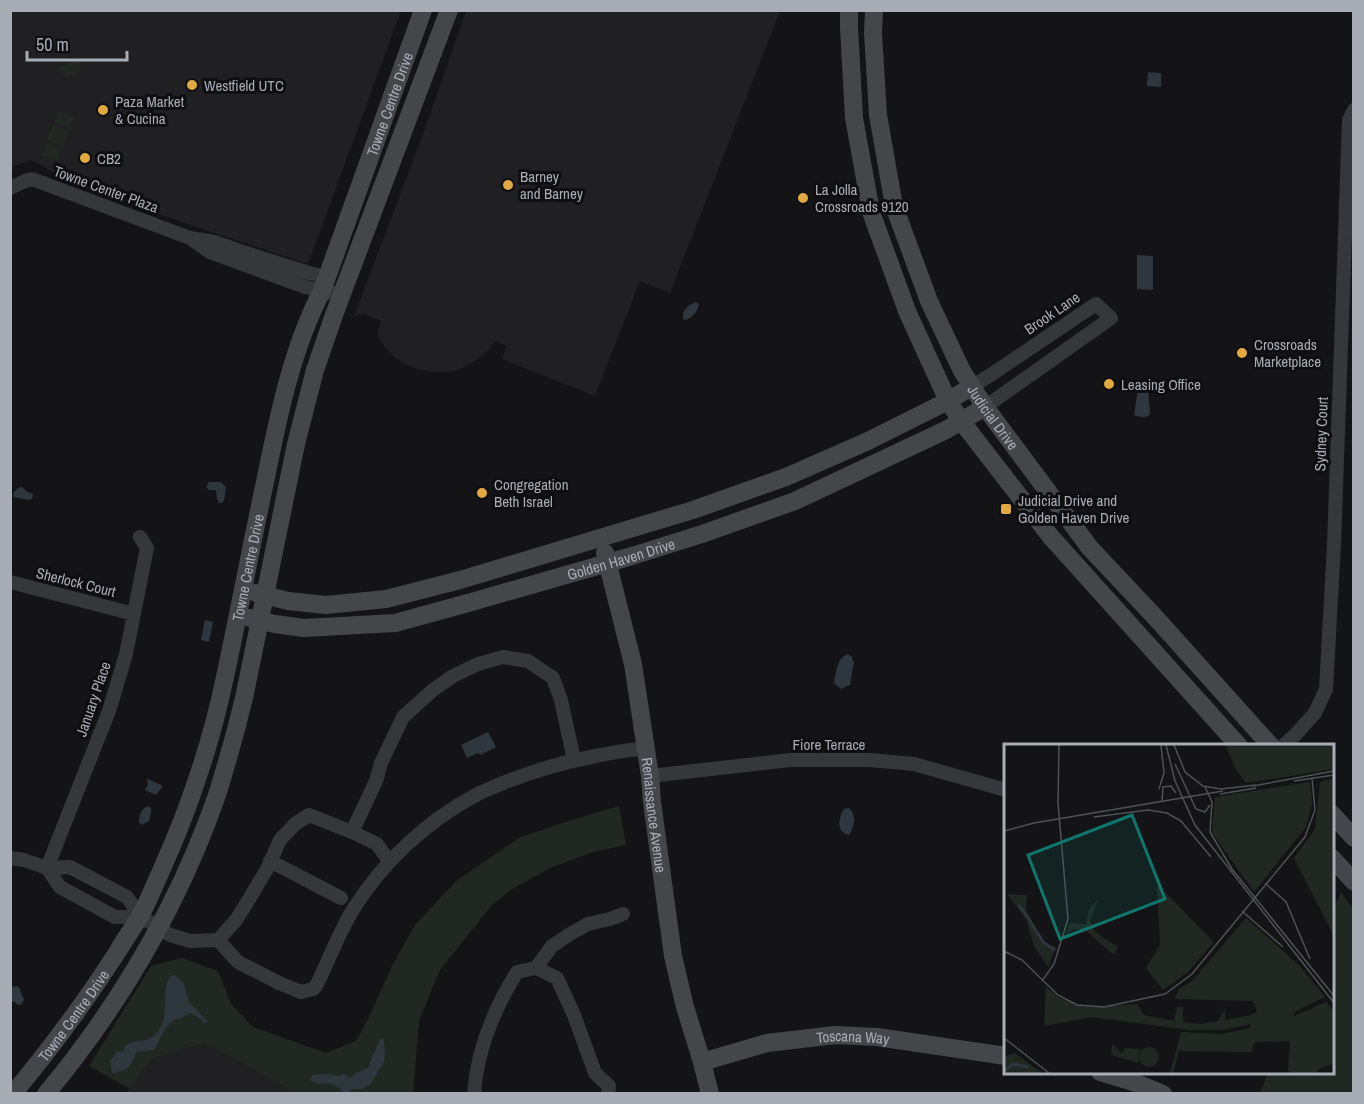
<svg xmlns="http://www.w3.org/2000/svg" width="1364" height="1104" viewBox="0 0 1364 1104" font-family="'Archivo Narrow',sans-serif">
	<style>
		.built { fill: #202023 }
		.green { fill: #212822 }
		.water { fill: #2f373e }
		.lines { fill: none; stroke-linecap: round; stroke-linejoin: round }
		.street { stroke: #36373b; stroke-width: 14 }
		.secondary { stroke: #44464a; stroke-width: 18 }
		.poi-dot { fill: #e2a940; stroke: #0f0f11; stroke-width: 2 }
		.labels { text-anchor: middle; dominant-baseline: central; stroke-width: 6; stroke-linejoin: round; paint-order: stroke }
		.poi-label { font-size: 15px; fill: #a7acb5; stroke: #0f0f11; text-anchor: start }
		.street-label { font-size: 15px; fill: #a7acb5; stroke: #0f0f11 }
		.inset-river { fill: none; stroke: #2f373e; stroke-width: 3 }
		.inset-road { fill: none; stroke: #4f5156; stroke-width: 1.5 }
		.view { fill: #0f766e; fill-opacity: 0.15; stroke: #0f766e; stroke-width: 3 }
		.inset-edge { fill: none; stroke: #a7acb5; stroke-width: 3 }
	</style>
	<rect width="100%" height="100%" fill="#141416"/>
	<path class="built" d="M10,11H401L308,264L107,197L70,182L32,160L14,166L11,174Z
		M466,11H780L670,293L640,281L595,396L502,359L507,346L496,341L486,353L478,359L460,369L448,372H436L420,370L405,364L394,357L385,347L377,336L381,321L364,314L354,316L422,137Z
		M205,1043L296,1093L126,1094L151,1059Z"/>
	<path class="green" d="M78,59L82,68H79V70L77,71L74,66L77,75L73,77L71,73L69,74L70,77H66L67,81L61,70L57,71L56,69Z
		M58,111L74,117L70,128L54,122Z
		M53,125L69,131L63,146L47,140Z
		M46,144L62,150L58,161L42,155Z
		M619,806L626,845L593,852L550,868L512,889L491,906L440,970L419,1021L413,1093H296L205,1043L151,1059L130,1089L89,1066L151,966L182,958L218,971L231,1004L253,1027L326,1053L356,1041L369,1017L393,964L415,925L456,881L519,838L553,826Z
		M1341,892L1353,909V1093H1260L1268,1073L1332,1072V913Z"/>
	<path class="water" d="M1148,72L1161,73V87L1147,86Z
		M1137,255L1153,256V290L1137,289Z
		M696,302L699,304C698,311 693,317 686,320L683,319C682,310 688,305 696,302Z
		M1138,389H1148L1150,414C1145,419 1140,417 1134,415Z
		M209,482H221L226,487L224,500L222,503H219L217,499L216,490H209L206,487Z
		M20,487H22L27,492L31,493L33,495L32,499L29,500L13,497L14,492Z
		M205,620L213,622L209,642L201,640Z
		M848,654L852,657V660L854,661L850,685L841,689L834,683C837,671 836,659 848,654Z
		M488,732L496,747L480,755L478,753L467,758L461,745Z
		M148,779L156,783L162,785V787L156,795L145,790L148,784L147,781Z
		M148,806L151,808V813L149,821L142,825L139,822C139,815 141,809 148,806Z
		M848,808C857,813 855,827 849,835C836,833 838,818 844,809Z
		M175,975L184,984L189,1002L208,1022L203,1023L201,1019L191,1013L179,1019H176C165,1025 160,1038 155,1049L152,1050L136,1052C134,1060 129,1071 119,1071L115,1074L112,1073L110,1061L117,1052L124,1051V1047C134,1038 145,1044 155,1035C173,1016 159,996 170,976Z
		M18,986C21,990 21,995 24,999L22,1004L18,1005L15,1002L10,1001L11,987Z
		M380,1039H384C384,1050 388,1063 378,1070C376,1078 370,1087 361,1089C357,1089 354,1089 350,1089L351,1093H343L341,1089L330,1083L320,1084L310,1080L312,1075L327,1074L338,1076L345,1074L347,1077H352L354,1074L368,1068Z"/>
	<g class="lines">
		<path class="street" d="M10,188L25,181L32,179L190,238L215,242L246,253L309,273L326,277
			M194,241L210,252L305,287L342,295
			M971,387L992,374L1096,304L1111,318L985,407
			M10,582L134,614
			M1283,746L1296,734L1315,713L1326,689L1334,545L1349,120L1354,110
			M650,776L790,760H870L914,764L1006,790
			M10,858L24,860L47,868L70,867L127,897L140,916L170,935L190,941L218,940L238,962L279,983L301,992L313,989L316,986C329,960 339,932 354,908C383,862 426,822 474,796C483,791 494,787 503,783C533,771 564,762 596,756C612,753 628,749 645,749
			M270,861L341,898
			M389,861L377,844L352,832L376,781L381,763L403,717L433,690L453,676L478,664L503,657L528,661L553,678L561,700L574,760
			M47,868L109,711L126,654L147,548L140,537
			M47,868L60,887L115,917L140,916
			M218,940L236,920L248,901L267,869L280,840L295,824L309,815L352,832
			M536,968L552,946L570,934L588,924L610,919L623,914
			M474,1094C477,1049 494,1009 517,972L536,968L557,978L574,1015L595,1073L609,1086L608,1094"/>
		<g class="secondary">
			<path d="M849,10V27L854,118L871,212L907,311L948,401L962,422L1051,537L1239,746"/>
			<path id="s1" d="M874,10L873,33L878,115L894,206L929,301L962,371L985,407L1090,548L1155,617L1271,746"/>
			<path id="s2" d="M605,553L633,664L650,776L652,802L673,956L685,1007L702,1062L710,1094"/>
			<path d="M256,593L288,601L326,605L386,599L460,580L693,510L786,477L868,441L948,401L971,387"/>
			<path id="s3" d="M250,618L275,624L304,628L395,623L468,603L632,556L702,534L795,501L946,430L985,407"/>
			<path d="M1332,814L1354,838"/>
			<path d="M1332,858L1354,882"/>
			<path id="s4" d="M702,1062L767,1043L835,1035L877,1037L1006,1056"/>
			<path d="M1100,1072L1139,1084L1163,1094"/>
			<path id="s5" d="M13,1094C51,1048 86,1001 118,951C125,939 133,928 140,916C148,902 154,886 161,871C189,809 211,744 225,677C239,612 251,547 265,482C278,418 292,348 322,291L423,10"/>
			<path d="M46,1094C120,1005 179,904 217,795C227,763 236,731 244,698L296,444L315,370L334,315L449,10"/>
		</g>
	</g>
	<g class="poi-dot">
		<circle cx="192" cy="85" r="6"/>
		<circle cx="103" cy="110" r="6"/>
		<circle cx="85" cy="158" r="6"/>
		<circle cx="508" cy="185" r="6"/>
		<circle cx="803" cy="198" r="6"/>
		<circle cx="1242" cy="353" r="6"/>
		<circle cx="1109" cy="384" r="6"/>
		<circle cx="482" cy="493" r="6"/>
		<rect x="1000" y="503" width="12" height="12" rx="3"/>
	</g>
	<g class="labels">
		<g class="poi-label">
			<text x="204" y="85">Westfield UTC</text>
			<text x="115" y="101">Paza Market<tspan x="115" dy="17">&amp; Cucina</tspan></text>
			<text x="97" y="158">CB2</text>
			<text x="520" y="176">Barney<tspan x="520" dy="17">and Barney</tspan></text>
			<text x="815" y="189">La Jolla<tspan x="815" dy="17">Crossroads 9120</tspan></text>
			<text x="1254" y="344">Crossroads<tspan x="1254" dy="17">Marketplace</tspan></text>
			<text x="1121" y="384">Leasing Office</text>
			<text x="494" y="484">Congregation<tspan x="494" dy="17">Beth Israel</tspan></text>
			<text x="1018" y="500">Judicial Drive and<tspan x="1018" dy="17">Golden Haven Drive</tspan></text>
		</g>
		<g class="street-label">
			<text stroke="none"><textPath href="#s5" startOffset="1071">Towne Centre Drive</textPath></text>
			<text transform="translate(106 189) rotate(20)">Towne Center Plaza</text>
			<text transform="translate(1052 313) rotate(-34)">Brook Lane</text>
			<text stroke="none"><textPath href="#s1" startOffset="432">Judicial Drive</textPath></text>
			<text transform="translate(1321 434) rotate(-88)">Sydney Court</text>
			<text stroke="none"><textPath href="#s3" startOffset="381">Golden Haven Drive</textPath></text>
			<text stroke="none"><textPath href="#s5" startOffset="585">Towne Centre Drive</textPath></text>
			<text transform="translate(76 582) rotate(14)">Sherlock Court</text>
			<text transform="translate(93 699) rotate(-71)">January Place</text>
			<text x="829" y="744">Fiore Terrace</text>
			<text stroke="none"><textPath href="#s2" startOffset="267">Renaissance Avenue</textPath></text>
			<text stroke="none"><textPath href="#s5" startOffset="99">Towne Centre Drive</textPath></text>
			<text stroke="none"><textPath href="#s4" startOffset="154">Toscana Way</textPath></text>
		</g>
	</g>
	<g transform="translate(1004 744)">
		<rect width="330" height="330" fill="#141416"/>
		<path d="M222,1H330V25L242,39L231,24ZM330,34V192L290,114L311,85L316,38ZM306,38L308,59L302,83L250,148L208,89L211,53ZM153,140L210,198L184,228L159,246L142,224L156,201ZM3,150L23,151L22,167L40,198L52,203L44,223L30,202L22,175ZM95,154L86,177L91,188L114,203L110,211L81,186L70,185L62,190L66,179L82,180L85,165ZM242,174L296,222L321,253L290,268V272L322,258L330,268V319L313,326V329H288L284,326L286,297L251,298L247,308L175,307L169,329H166L177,288L218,290L247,284L246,280L220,286H186L87,273L40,282L42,243L56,254L79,263L133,260L140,271L170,277L173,263H179V278L197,280L214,277L221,265V276L247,271L253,268L249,257L171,255L174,246L189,236ZM108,300L118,309L121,304L136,305L134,319L107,311ZM135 313a10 10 0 1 1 20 0a10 10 0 1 1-20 0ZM10,309L16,313L38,329H0V313Z" fill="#212822"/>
		<path class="inset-river" d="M15,161L27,178M27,179L40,199L51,206M0,327L9,320L25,323"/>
		<path class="inset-road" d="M162,1L171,37L191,81L330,259M170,1L181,28L199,42L217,45L252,41M171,20L192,65L201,68L206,61M290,37L330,31M249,42L330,27M201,43L208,58L206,88L229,127M155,45L160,29L157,1M216,50L252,44M158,58L159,43L167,42L172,49M90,73L144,66L163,69L177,77L207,113M0,87L30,79L219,47M228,125L330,252M261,139L282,158L306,215M238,167L279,203M0,207L18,216L54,251L73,261L100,263L161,250L188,230L301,93L311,66L308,34M38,237L50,220L64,175L54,59L55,1M0,294L45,329"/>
		<path class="view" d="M128,71L161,155L56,195L24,111Z"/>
		<rect width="330" height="330" class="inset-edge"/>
	</g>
	<rect width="1364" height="1104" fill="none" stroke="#a7acb5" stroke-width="24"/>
	<path d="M27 51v9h100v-9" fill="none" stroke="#a7acb5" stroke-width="3"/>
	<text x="36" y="51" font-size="18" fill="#a7acb5" stroke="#0f0f11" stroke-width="4.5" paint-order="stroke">50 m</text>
</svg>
